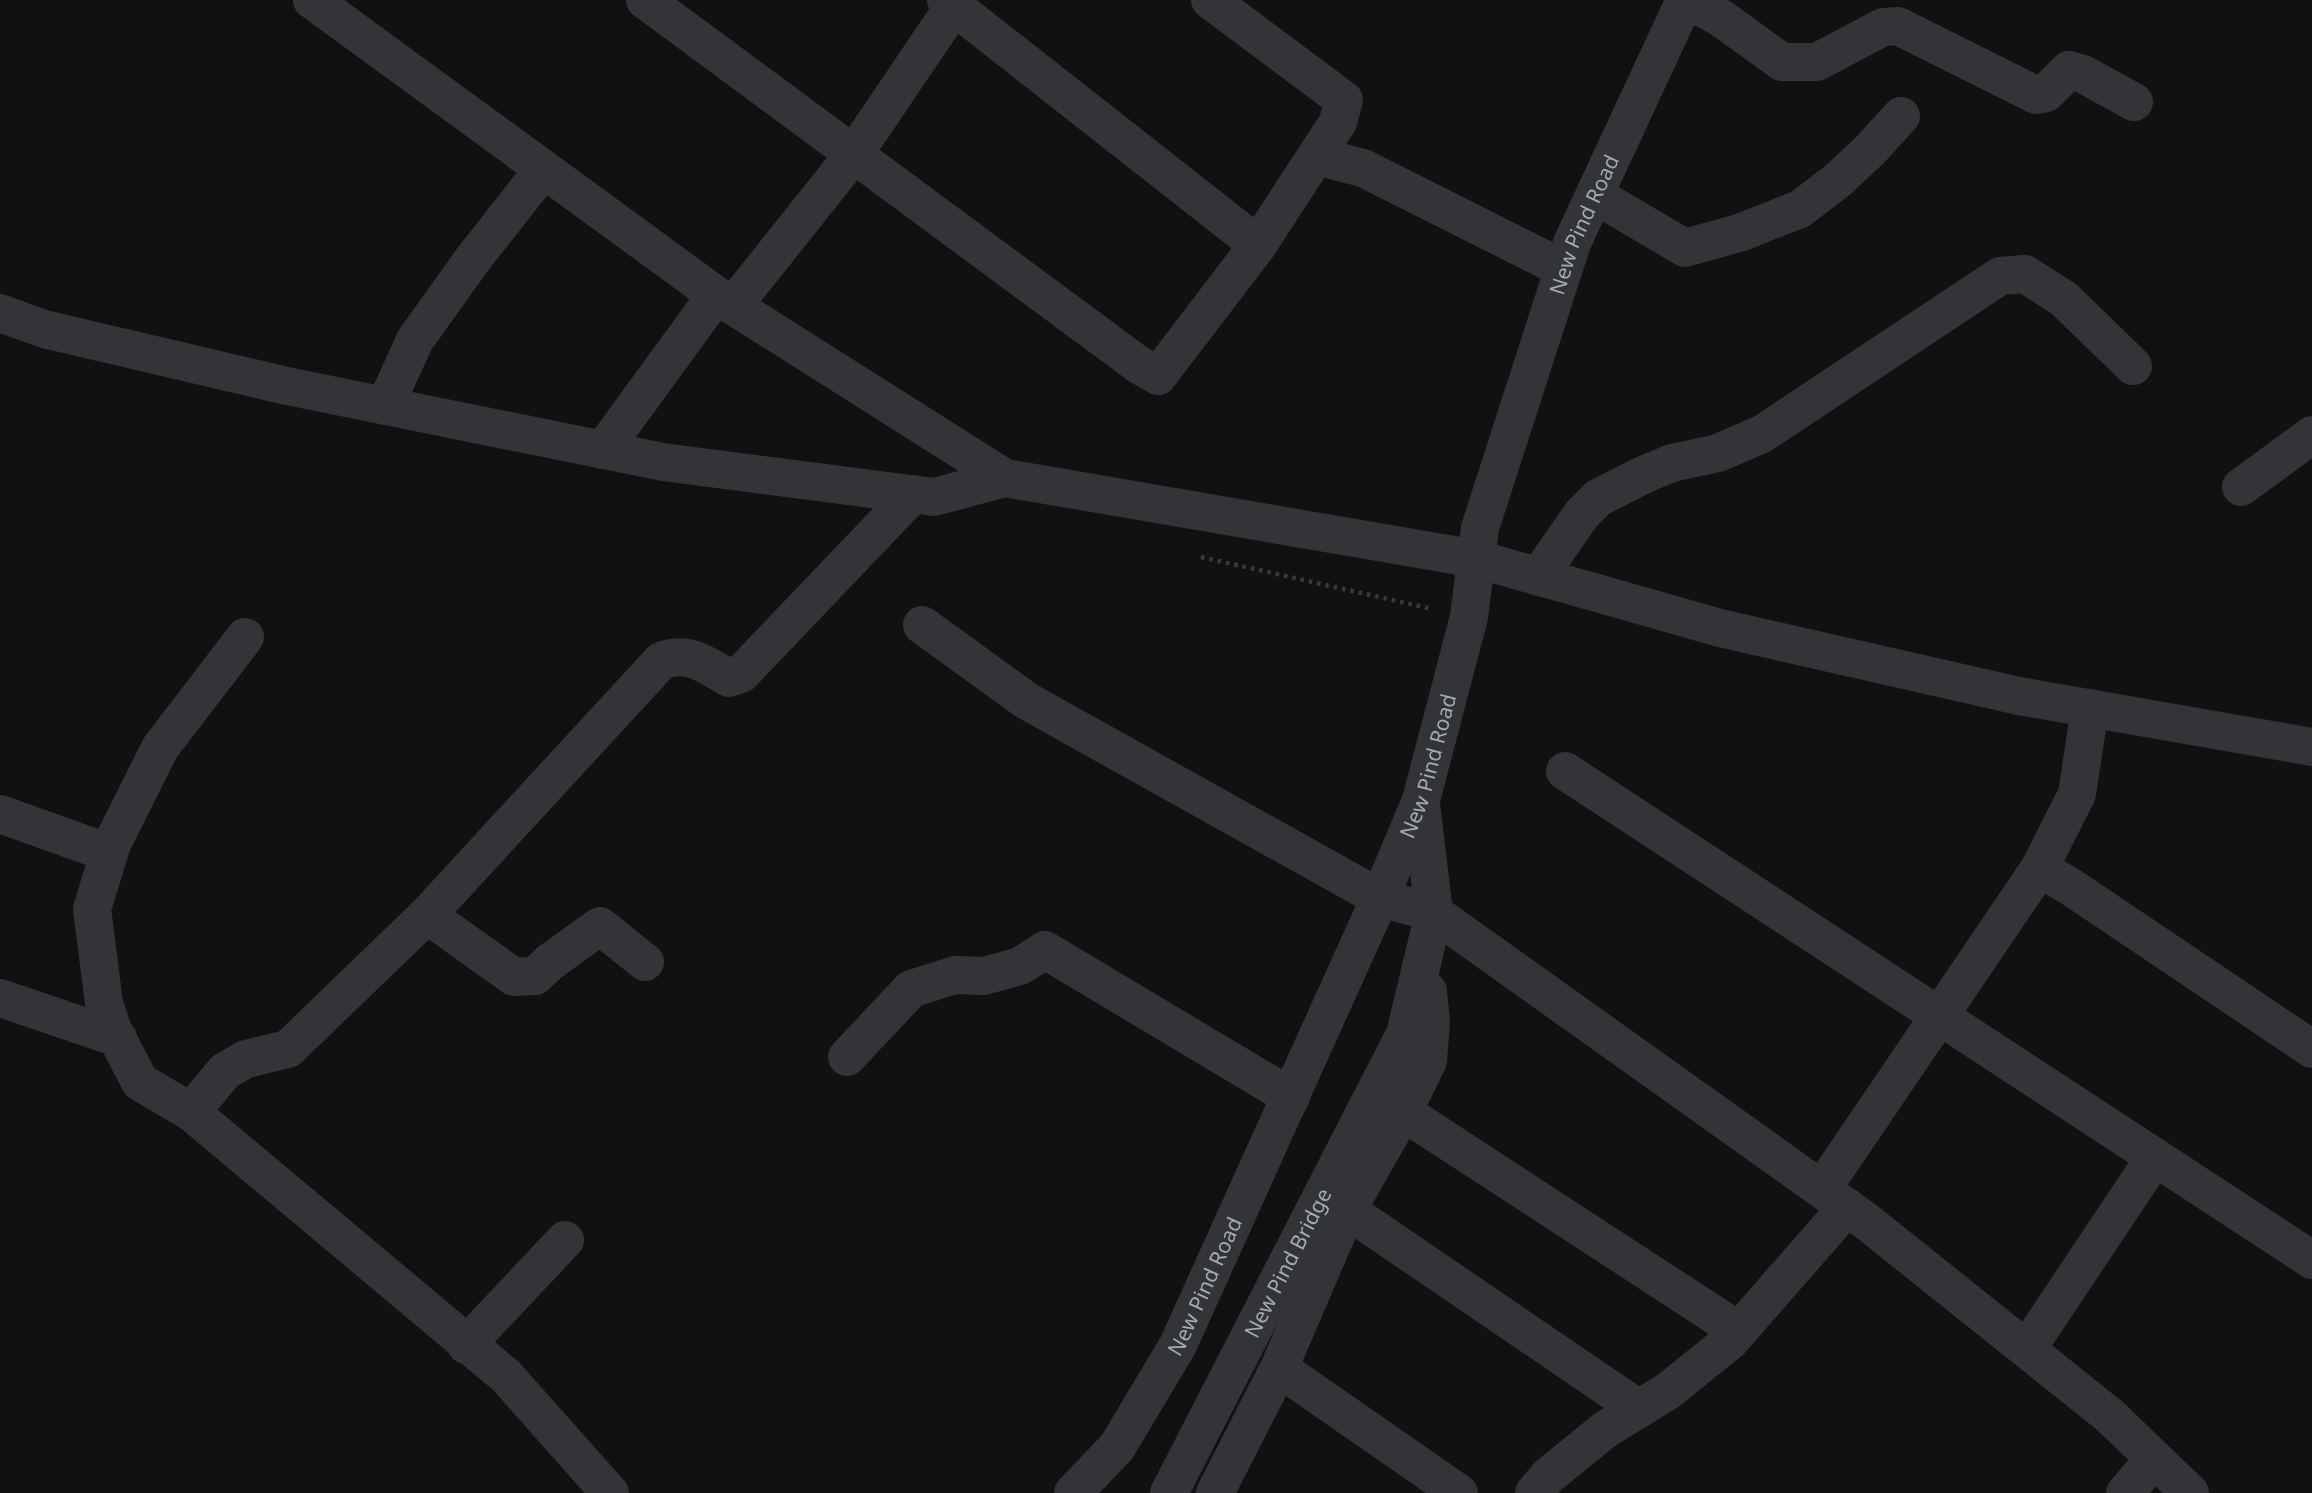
<svg xmlns="http://www.w3.org/2000/svg" width="2312" height="1493" viewBox="0 0 2312 1493" font-family="'Noto Sans',sans-serif">
	<style>
		.lines { fill: none; stroke-linecap: round; stroke-linejoin: round }
		.path { stroke: #383b3d; stroke-width: 4.5; stroke-dasharray: 3.5 5; stroke-linecap: butt }
		.minor { stroke: #323437; stroke-width: 38 }
		.labels { text-anchor: middle; dominant-baseline: central; stroke-width: 7; stroke-linejoin: round; paint-order: stroke }
		.street-label { font-size: 21px; fill: #a4aab1; stroke: #0c0c0d }
	</style>
	<rect width="100%" height="100%" fill="#111112"/>
	<g class="lines">
		<path class="path" d="M1201,557L1428,608"/>
		<g class="minor">
			<path d="M312,0L716,295L1005,478"/>
			<path d="M645,0L1139,365L1158,376L1258,245L1338,122L1344,100L1210,0"/>
			<path d="M946,0L1258,245"/>
			<path d="M1687,0L1721,18L1782,62H1817L1883,27L1898,26L2036,95L2046,93L2069,70L2083,74L2134,102"/>
			<path d="M1316,156L1363,168L1564,269"/>
			<path d="M1595,195L1685,248L1742,232L1800,209L1838,180L1870,150L1901,116"/>
			<path d="M733,306L854,154L954,6"/>
			<path d="M0,313L44,329L287,386L663,462L934,497L1005,478L1477,559L1720,628L2019,696L2312,747"/>
			<path d="M385,406L415,340L473,259L543,170"/>
			<path d="M603,450L716,295"/>
			<path d="M2241,487L2312,435"/>
			<path d="M1538,577L1582,514L1598,498L1643,475L1672,463L1718,453L1762,434L2000,276L2025,274L2064,299L2133,366"/>
			<path d="M922,625L1027,701L1380,898L1434,913L1866,1221L2110,1416L2190,1493"/>
			<path d="M245,637L160,748L112,844L92,909L104,1003L112,1028L140,1082L191,1112L506,1376L610,1493"/>
			<path d="M1565,771L2312,1260"/>
			<path d="M0,814L109,853"/>
			<path d="M2039,869L2068,885L2312,1049"/>
			<path d="M427,915L514,977L535,976L550,962L600,926L645,962"/>
			<path d="M0,998L118,1038"/>
			<path d="M847,1057L911,989L955,975L984,976L1020,966L1045,950L1291,1097"/>
			<path d="M191,1112L225,1071L246,1059L288,1049L427,915L661,661C689,650 706,665 729,678L741,674L913,494"/>
			<path d="M1403,1112L1739,1331"/>
			<path d="M1822,1189L2039,869L2077,794L2090,708"/>
			<path d="M1347,1210L1639,1409"/>
			<path d="M466,1345L565,1240"/>
			<path d="M2027,1349L2155,1157"/>
			<path d="M1279,1368L1459,1493"/>
			<path id="s1" d="M1073,1493L1117,1447L1178,1345L1380,898L1421,800L1469,617L1480,528L1572,243L1685,0"/>
			<path id="s2" d="M1169,1493L1405,1034L1434,913L1421,804"/>
			<path d="M1215,1493L1279,1368L1347,1210L1403,1112L1428,1061L1431,1022L1428,991"/>
			<path d="M1534,1493L1548,1476L1606,1429L1668,1391L1730,1341L1847,1207"/>
			<path d="M2125,1493L2154,1459"/>
		</g>
	</g>
	<g class="labels">
		<g class="street-label">
			<text stroke="none"><textPath href="#s1" startOffset="1379">New Pind Road</textPath></text>
			<text stroke="none"><textPath href="#s1" startOffset="814">New Pind Road</textPath></text>
			<text stroke="none"><textPath href="#s2" startOffset="259">New Pind Bridge</textPath></text>
			<text stroke="none"><textPath href="#s1" startOffset="247">New Pind Road</textPath></text>
		</g>
	</g>
</svg>
